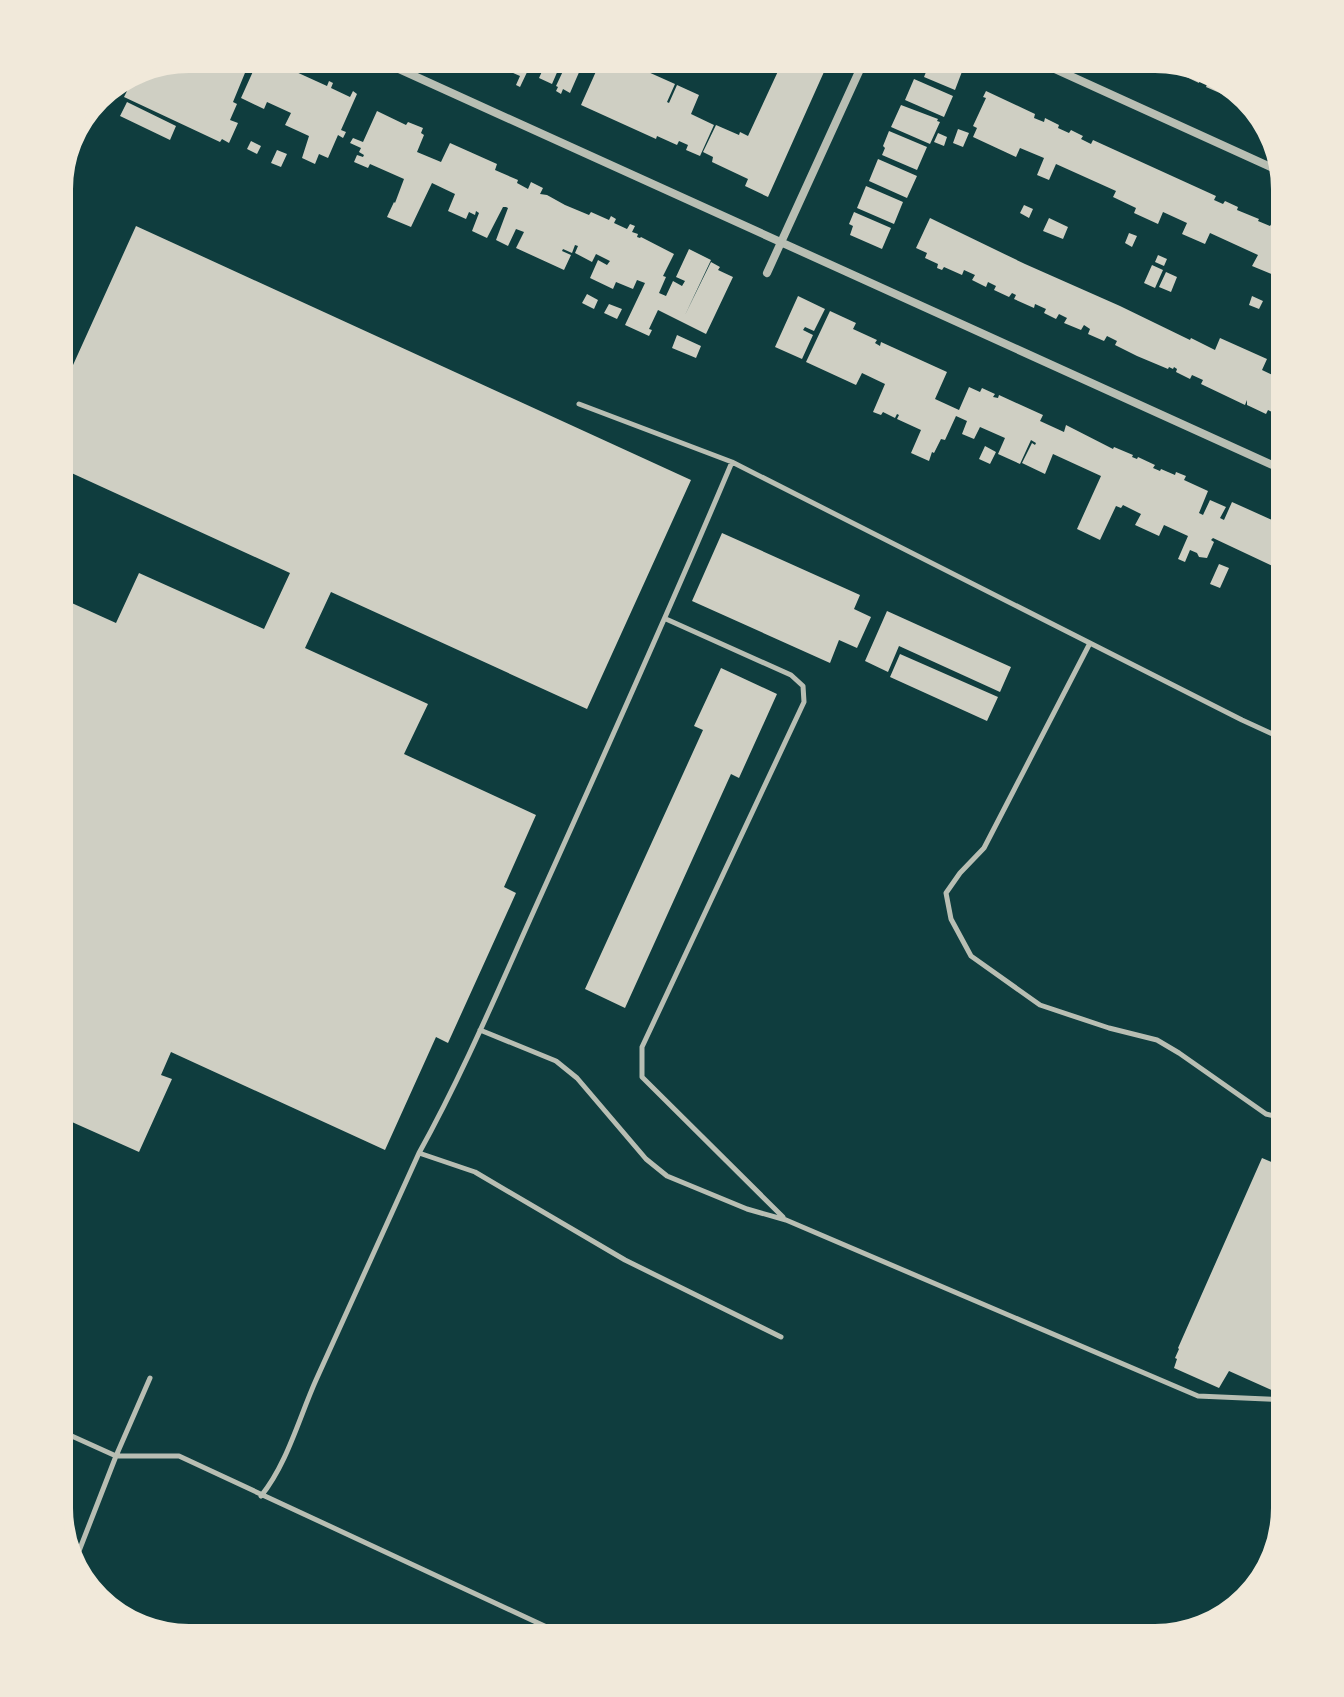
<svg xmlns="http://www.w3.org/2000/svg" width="1344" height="1697" viewBox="0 0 1344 1697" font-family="'Playfair Display',serif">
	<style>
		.building { fill: #cfcfc3 }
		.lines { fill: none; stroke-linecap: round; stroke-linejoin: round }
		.path { stroke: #f1e9da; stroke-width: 4 }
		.service { stroke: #b8beb3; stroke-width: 5 }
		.minor { stroke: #b8beb3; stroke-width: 8 }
		.rim { fill: none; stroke: #f1e9da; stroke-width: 10 }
	</style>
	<rect width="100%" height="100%" fill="#0f3d3e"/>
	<path class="building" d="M189,54H216L247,68L233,102L237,104L230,120L238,123L229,143L222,139L220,142L124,97L135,75L137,76L138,73Z
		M505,54H545L537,72L529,68L520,87L516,85L520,76L499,67Z
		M550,54H565L552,84L539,78Z
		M571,54H587L570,93L563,89L561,94L556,91L558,87L556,86Z
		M594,54H605L603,58L613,63L614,60L626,66L628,63L675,84L667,102L669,103L677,85L699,95L691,114L714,125L700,156L686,150L688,145L679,141L677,145L657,136L656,139L581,105L602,58Z
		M786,54H832L768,197L745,186L748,179L712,162L713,157L703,152L716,125L739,135L740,132L748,136Z
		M925,54H929L963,69L955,90L924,77L928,67L921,64Z
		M1135,54H1164L1223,72L1256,103L1254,108L1229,97L1231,93L1224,89L1222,94L1206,87L1208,82L1200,79L1199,83L1182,75L1184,71L1177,68L1174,73L1158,65L1160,61L1153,57L1151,61Z
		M260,56L279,64L281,58L286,61L283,66L327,86L329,81L333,83L331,88L350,97L353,91L357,94L341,130L346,132L343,138L338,135L328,158L319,154L315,164L302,158L309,136L285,125L291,113L267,102L264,109L241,98Z
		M914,79L953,96L944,117L905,100Z
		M986,91L1035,114L1034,118L1044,122L1045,118L1059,125L1058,128L1069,133L1071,130L1083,136L1081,139L1091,144L1093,140L1216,196L1214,200L1223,204L1225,201L1238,207L1237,210L1259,219L1258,221L1270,226L1272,223L1277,226L1276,227L1290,234V271L1280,266L1276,276L1252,266L1258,255L1210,233L1205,244L1182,234L1187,223L1163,212L1158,224L1134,213L1136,208L1113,197L1116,191L1056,164L1049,180L1037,175L1044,158L1020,148L1016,157L973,137L977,128L973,126L986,98L983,97Z
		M127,102L176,126L170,140L120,116Z
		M901,105L938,119L937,121L940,122L930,144L891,127Z
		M377,111L406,125L408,122L423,128L421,133L424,135L417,152L441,162L450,143L497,164L495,170L518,180L517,183L528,189L531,182L543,188L540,194L547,195L565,205L589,215L591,212L609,220L611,216L616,219L614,223L627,229L630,224L635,226L632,232L638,234L637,237L640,238L641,237L674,254L663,276L666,277L659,293L666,296L673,281L682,286L685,281L676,277L689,249L711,260L685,315L711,262L720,267L718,270L733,277L706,334L658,310L649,329L652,330L649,336L625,325L645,283L637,280L633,289L616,282L613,289L590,278L598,260L607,265L610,261L596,254L592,262L575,253L578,246L575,245L572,253L563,249L562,251L571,255L564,270L516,248L524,232L516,229L508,246L496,240L508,208L506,207H503L487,238L472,231L479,213L476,211L475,215L469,212L466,219L448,211L455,194L432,183L411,227L387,217L394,202L395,203L404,179L370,164L368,168L354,162L357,155L363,157L364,155L359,152L361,148L350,143L353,138L363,142Z
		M958,129L969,133L963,147L953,143Z
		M889,131L927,147L917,170L882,155L885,148L883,146Z
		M938,133L947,137L944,146L934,142Z
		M251,141L261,146L257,154L247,149Z
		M277,150L287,154L281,167L271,163Z
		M878,159L917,176L907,198L869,181Z
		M866,186L903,202L894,224L857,208Z
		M1024,205L1033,209L1029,218L1020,213Z
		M854,212L891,228L882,249L850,235L853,226L849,224Z
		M930,218L1025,264L1120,306L1190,340L1191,338L1215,350L1220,338L1267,359L1262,370L1290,383V419L1286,418L1284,422L1271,415L1272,412L1268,410L1266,414L1247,405V400L1245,405L1201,384L1203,380L1192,375L1190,379L1176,372L1177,369L1174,367L1173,369L1169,367L1168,369L1137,356L1115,345L1117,341L1107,336L1104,341L1088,334L1090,329L1084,325L1081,330L1064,323L1067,318L1059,314L1056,319L1044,313L1046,309L1035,304L1034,308L1014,299L1016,295L1012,293L1009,297L994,290L996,286L988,282L986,287L972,280L975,275L964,270L962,275L944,267L942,270L937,268L938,264L925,258L927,253L916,248Z
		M1049,218L1068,227L1063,239L1043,231Z
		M136,226L691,480L587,709L331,592L305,648L428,704L404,754L536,815L504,887L516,893L448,1043L436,1037L385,1150L171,1052L161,1075L172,1079L139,1152L54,1114V595L116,623L139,573L264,629L290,573L54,465V407Z
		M1129,233L1137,236L1132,247L1125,243Z
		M1158,255L1167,259L1164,266L1155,262Z
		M1152,265L1163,270L1155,288L1144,283Z
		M1166,272L1177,277L1171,292L1159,287Z
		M587,294L598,300L594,309L582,303Z
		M798,296L825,309L814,331L805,327L803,330L813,335L802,359L775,347Z
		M1252,296L1263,301L1259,309L1249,305Z
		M609,304L622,309L617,319L604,313Z
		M830,311L856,323L853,329L877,340L875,343L880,346L881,342L947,372L935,399L959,410L969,387L980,392L982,388L995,394L993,397L998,398L999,395L1043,415L1040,421L1064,432L1066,425L1113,449L1114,447L1133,455L1132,457L1137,459L1138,457L1155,465L1153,468L1160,471L1161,469L1175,475L1176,472L1186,476L1184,480L1208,491L1199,513L1203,515L1210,500L1226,507L1220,518L1224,520L1232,502L1290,528V560L1285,572L1213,538L1211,540L1214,542L1207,558L1199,557L1197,553L1190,550L1185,562L1178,559L1188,536L1164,525L1159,536L1135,525L1141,514L1123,505L1121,508L1116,506L1100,540L1077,529L1101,476L1053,454L1045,474L1022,463L1032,443L1035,445L1036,443L1031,440L1020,464L998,454L1005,438L980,427L974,439L962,434L967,421L956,416L945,440L941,439L934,453L932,452L929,461L911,453L921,430L897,419L899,415L897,414L895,418L883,412L881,415L873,412L885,384L862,373L856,385L806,362Z
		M677,335L701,346L696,358L672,348Z
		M985,446L996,452L990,464L979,459Z
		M722,533L860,595L854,609L871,617L857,648L839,640L830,663L692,601Z
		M1219,564L1229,568L1220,588L1210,584Z
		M887,611L1011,667L1000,692L899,646L888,672L865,661Z
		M900,654L998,697L987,721L890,677Z
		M721,668L777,694L739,778L731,774L625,1008L585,989L703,730L694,726Z
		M1262,1158L1290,1170V1359L1276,1392L1229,1371L1219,1388L1174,1368L1177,1359L1175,1358L1179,1349L1178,1348Z"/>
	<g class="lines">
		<path class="path" d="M54,1141L64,1119"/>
		<path class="service" d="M579,404L732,462L1242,720L1290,742
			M666,619L791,675L803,686L804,702L642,1047V1077L783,1217
			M1090,643L984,848L960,873L946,893L951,919L971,956L1040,1005L1109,1028L1157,1040L1179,1053L1266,1114L1290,1120
			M480,1030L556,1061L577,1078L646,1159L667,1176L747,1209L786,1220L1198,1396L1290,1400
			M419,1153C465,1070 502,981 541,895C606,751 671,607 732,462
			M54,1428L116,1456H179L581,1643
			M261,1496C287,1464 299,1418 316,1380C350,1304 385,1229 419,1153L475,1172L625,1260L781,1337
			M72,1569L116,1456L150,1378
			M162,1637L164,1634L193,1629L221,1643"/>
		<path class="minor" d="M366,54L1290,473
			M1022,54L1286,174
			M767,273L867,54"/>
	</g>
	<path d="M0 0H1344V1697H0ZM189 68H1155A121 121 0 0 1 1276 189V1508A121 121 0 0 1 1155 1629H189A121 121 0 0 1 68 1508V189A121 121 0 0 1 189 68Z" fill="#f1e9da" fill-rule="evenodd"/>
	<path class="rim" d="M189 68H1155A121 121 0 0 1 1276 189V1508A121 121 0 0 1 1155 1629H189A121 121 0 0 1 68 1508V189A121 121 0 0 1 189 68Z"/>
</svg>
